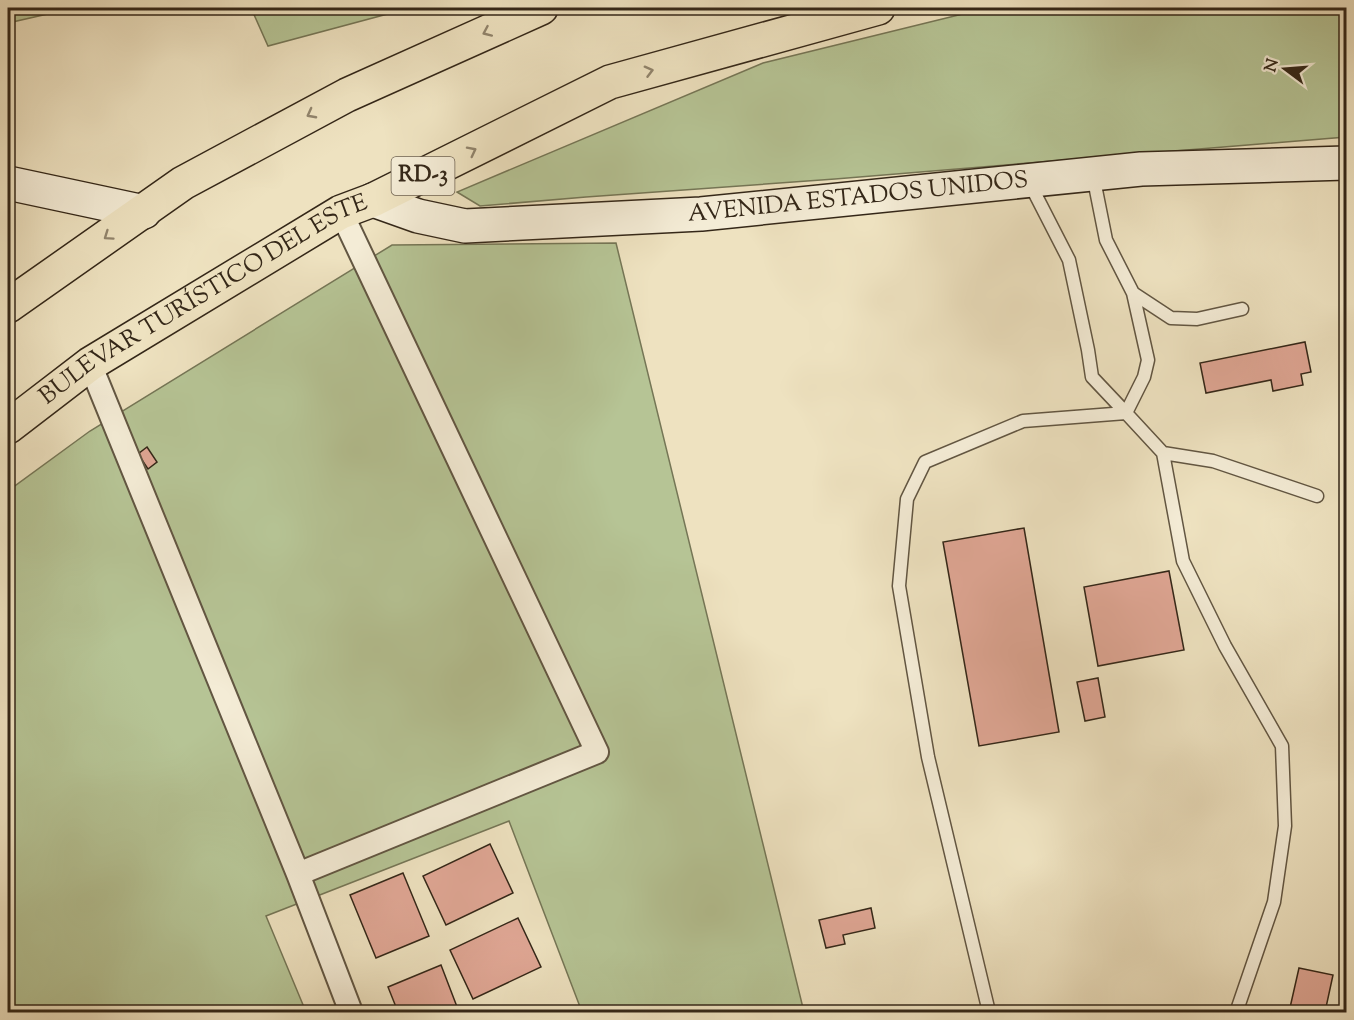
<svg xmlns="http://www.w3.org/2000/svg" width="1354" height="1020" viewBox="0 0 1354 1020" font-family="'Sorts Mill Goudy',serif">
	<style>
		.green { fill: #b6c495; stroke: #757656; stroke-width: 1.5 }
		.building { fill: #dfa694; stroke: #342718; stroke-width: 1.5 }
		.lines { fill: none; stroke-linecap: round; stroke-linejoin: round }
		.lane-casing { stroke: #625642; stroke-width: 15 }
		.street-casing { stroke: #625642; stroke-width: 26 }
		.secondary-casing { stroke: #342718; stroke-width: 36 }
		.highway-casing { stroke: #342718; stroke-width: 36 }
		.lane { stroke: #f4ecd6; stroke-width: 12 }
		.street { stroke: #f4ecd6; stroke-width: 22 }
		.secondary { stroke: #f4ecd6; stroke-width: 33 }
		.highway { stroke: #eee2c0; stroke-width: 33 }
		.oneway { stroke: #91846c }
		.labels { text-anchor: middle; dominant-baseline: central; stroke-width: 6; stroke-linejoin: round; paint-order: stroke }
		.shield { fill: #f4ecd6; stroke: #6e6251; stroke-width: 1.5 }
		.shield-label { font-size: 22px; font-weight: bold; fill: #342718 }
		.street-label { font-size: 24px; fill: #342718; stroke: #f4ecd6 }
	</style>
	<rect width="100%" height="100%" fill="#eee2c0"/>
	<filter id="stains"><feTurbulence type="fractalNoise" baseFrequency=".00333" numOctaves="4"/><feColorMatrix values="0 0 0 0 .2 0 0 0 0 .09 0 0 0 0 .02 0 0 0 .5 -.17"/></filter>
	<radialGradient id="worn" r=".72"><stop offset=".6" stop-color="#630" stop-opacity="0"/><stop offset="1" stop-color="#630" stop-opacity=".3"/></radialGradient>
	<path class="green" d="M8,8H74L8,23Z
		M251,8H410L268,46Z
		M987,8H1346V137L835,179L586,197L480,206L457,192L763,63Z
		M616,243L804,1012H582L509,821L266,916L306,1012H8V491L90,431L392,245Z"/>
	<path class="building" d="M1305,342L1311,372L1301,374L1303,385L1273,391L1271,380L1206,393L1200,363Z
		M147,447L157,462L148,469L138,454Z
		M1024,528L1059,732L979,746L943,542Z
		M1169,571L1184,650L1098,666L1084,587Z
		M1098,678L1105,717L1085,721L1077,682Z
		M490,844L513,893L446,925L423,876Z
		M403,873L429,936L376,958L350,895Z
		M871,908L875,928L843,935L845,944L826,948L819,920Z
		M518,918L541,967L473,999L450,950Z
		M441,965L459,1012H398L388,987Z
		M1299,968L1333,975L1325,1012H1289Z"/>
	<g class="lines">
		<g class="lane-casing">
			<path id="lane" d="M1029,182L1069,260L1088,350L1092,377L1126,413L1144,377L1148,360L1133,293L1106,240L1093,175
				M1133,293L1171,318L1197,319L1242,309
				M1163,453L1213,461L1317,496
				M989,1012L928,757L899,586L907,499L925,462L1023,421L1126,413L1163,453L1183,561L1225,646L1282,746L1285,826L1274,902L1237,1010"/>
		</g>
		<g class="street-casing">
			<path id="street" d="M90,364L298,874L351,1012
				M298,874L597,752L341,212"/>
		</g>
		<g class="secondary-casing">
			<g id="secondary">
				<path d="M8,183L144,212"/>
				<path id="s1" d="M373,200L418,216L465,226L701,214L1141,169L1346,163"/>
			</g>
		</g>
		<g class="highway-casing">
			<g id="highway">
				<path d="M8,306L183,183L347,95L541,8"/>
				<path id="s2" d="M8,427L90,364L341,212L373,200L610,82L878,8"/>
			</g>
		</g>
		<use href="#lane" class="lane"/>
		<use href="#street" class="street"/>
		<use href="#secondary" class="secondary"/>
		<use href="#highway" class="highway"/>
	</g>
	<defs><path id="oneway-chevron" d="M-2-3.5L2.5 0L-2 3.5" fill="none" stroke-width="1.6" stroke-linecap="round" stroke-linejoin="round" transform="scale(1.5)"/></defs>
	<g class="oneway">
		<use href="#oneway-chevron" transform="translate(487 32) rotate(156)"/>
		<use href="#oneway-chevron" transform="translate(649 71) rotate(-15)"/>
		<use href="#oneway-chevron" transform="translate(311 114) rotate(152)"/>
		<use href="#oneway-chevron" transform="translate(472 151) rotate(-27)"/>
		<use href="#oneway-chevron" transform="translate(108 236) rotate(145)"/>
	</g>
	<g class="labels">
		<rect class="shield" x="391.5" y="157" width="63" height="38" rx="4.5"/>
		<g class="shield-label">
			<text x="423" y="176">RD-3</text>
		</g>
		<g class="street-label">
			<text stroke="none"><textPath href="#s1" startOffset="490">AVENIDA ESTADOS UNIDOS</textPath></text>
			<text stroke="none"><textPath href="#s2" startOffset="234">BULEVAR TURÍSTICO DEL ESTE</textPath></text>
		</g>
	</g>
	<rect width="1354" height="1020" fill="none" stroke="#eee2c0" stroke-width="30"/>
	<rect x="9" y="9" width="1336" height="1002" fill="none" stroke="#342718" stroke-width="3"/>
	<rect x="15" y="15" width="1324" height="990" fill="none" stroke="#342718" stroke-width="1.5"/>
	<g transform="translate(1285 69) rotate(286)" stroke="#f4ecd6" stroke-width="4.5" paint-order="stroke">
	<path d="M0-4.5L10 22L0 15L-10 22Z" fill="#342718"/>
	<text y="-9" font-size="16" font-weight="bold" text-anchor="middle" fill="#342718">N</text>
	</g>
	<rect width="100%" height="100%" filter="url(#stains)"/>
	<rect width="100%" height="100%" fill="url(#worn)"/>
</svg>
